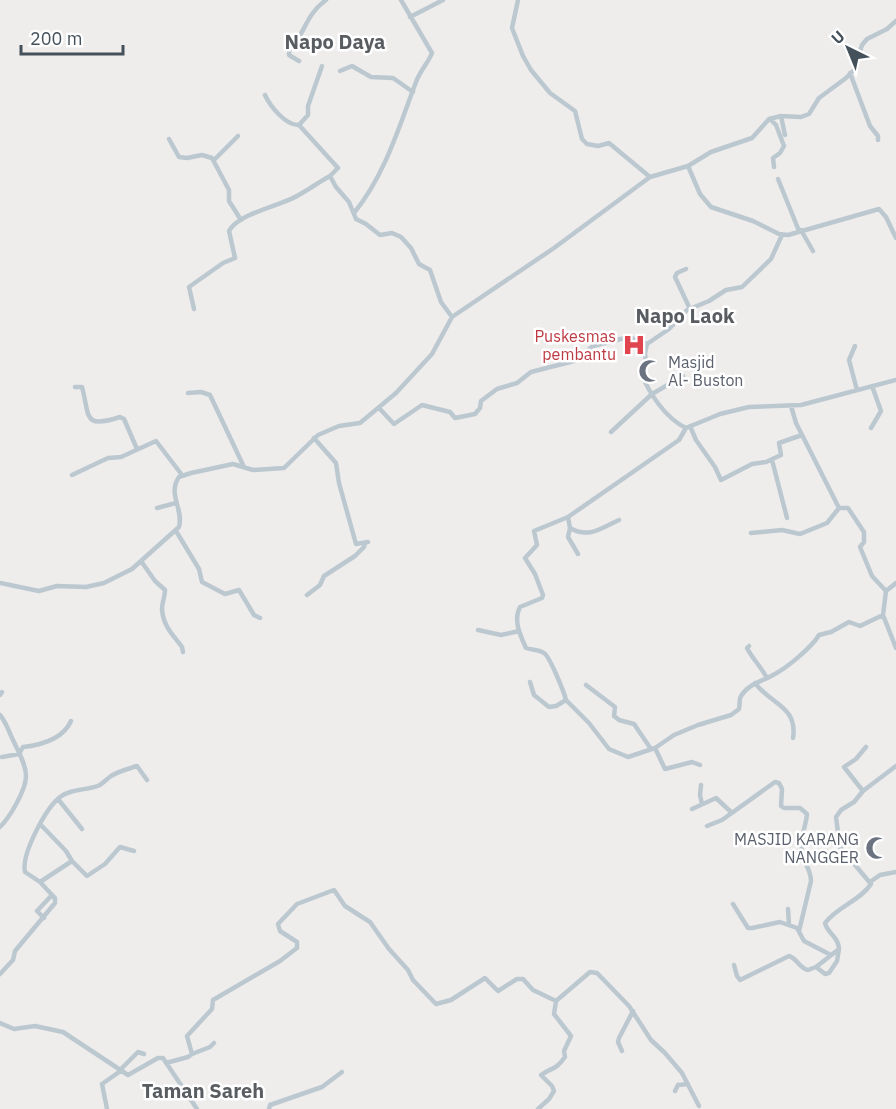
<svg xmlns="http://www.w3.org/2000/svg" width="896" height="1109" viewBox="0 0 896 1109" font-family="'IBM Plex Sans',sans-serif">
	<style>
		.lines { fill: none; stroke-linecap: round; stroke-linejoin: round }
		.minor { stroke: #bcc8d0; stroke-width: 4.5 }
		.labels { text-anchor: middle; dominant-baseline: central; stroke-width: 5; stroke-linejoin: round; paint-order: stroke }
		.health-label { font-size: 16px; fill: #be3a42; stroke: #fff; text-anchor: end }
		.worship-label { font-size: 16px; fill: #5b616d; stroke: #fff; text-anchor: start }
		.quarter-label { font-size: 20px; font-weight: bold; fill: #595d62; stroke: #fff }
	</style>
	<rect width="100%" height="100%" fill="#efecec"/>
	<g class="lines">
		<path class="minor" d="M518,0L512,28L523,56L531,70L550,93L575,111L582,139L587,144L598,146L609,143L650,177
			M410,17L443,0
			M299,61L289,55V50C305,35 305,15 326,0
			M322,66L308,106V115L299,125L338,168L330,176L336,187L349,202L356,219L366,224L380,235L392,233L401,237L411,248L419,264L430,270L441,302L452,317
			M340,71L352,66L371,77L393,78L413,92
			M850,73L870,126L878,136V140
			M265,95C270,106 286,126 299,125
			M781,116L785,135
			M770,119L776,125L784,146L780,153L773,158L774,167
			M169,139L179,157L187,158L202,155L212,158L229,190V201L241,220
			M214,160L238,136
			M688,166L700,194L711,207L753,221L779,234L788,235L879,209L886,217L896,238
			M778,179L799,231
			M354,213C385,175 399,127 416,82C420,71 428,63 432,53L401,0
			M801,230L813,251
			M782,235L771,259L742,287L726,290L709,301L687,310L669,329L647,344L645,353L646,365L640,371C649,393 665,418 686,428L720,414L749,407L801,405L896,380
			M686,269L677,273L675,277L690,309
			M194,309L189,287L223,263L235,258L229,231C239,213 280,206 297,196C308,190 319,182 330,176
			M855,346L849,360L857,390
			M75,387H82C90,417 83,429 120,417L124,419L137,449
			M188,393L201,392L210,395L244,467
			M791,406L796,423L839,508
			M379,408L394,424L422,405L450,412L455,418L475,414L480,408L481,401L497,389L517,383L531,372L574,361L593,346L629,337L647,344
			M690,426L696,440L715,467L721,480L752,464L766,462L781,455L779,443L802,435
			M871,428L881,411L872,386
			M611,432L652,394L683,376
			M314,438L336,463L339,483L356,544L368,542
			M772,460L787,518
			M72,475L108,458L121,457L156,441L182,475
			M157,508L176,503
			M568,517L570,528L568,537L578,554
			M570,528C589,539 601,528 619,520
			M176,531L199,569L202,582L225,594L239,590L254,615L260,618
			M751,533L782,530L800,534L827,523L839,508H848L864,532V542L860,547L872,576L886,591L883,615L896,648
			M141,561L155,581L165,590C165,596 162,603 162,609C163,626 173,635 182,647L183,652
			M0,583L39,591L57,586L86,587L104,583L132,569L179,527C184,509 167,494 179,477L191,473L233,464L253,470L284,468L318,435L339,426L360,423L396,393L432,354L452,317L554,248L650,177L688,166L711,152L752,138L769,119L781,116L801,117L809,114L819,98L846,78L854,70L862,45L867,39L887,29L896,21
			M886,591L896,583
			M307,595L320,585L324,576L355,556L364,547L365,543
			M478,630L501,635L519,631
			M749,646L747,648C752,658 761,667 767,678
			M530,682L534,695L549,707L556,706L566,700L589,723L609,749L628,757L655,748L674,735L698,725L731,715L739,709C740,705 739,699 741,696C748,684 763,681 773,675C787,668 812,647 819,635L831,632L849,622L860,626L883,615
			M755,683C770,704 798,706 793,738
			M586,685L615,707L614,716L619,720L634,724L651,749
			M0,695L2,692
			M566,700C564,692 550,657 544,653C538,649 531,650 526,648C520,635 513,620 520,607L542,598L543,595L535,574L525,558L537,545L534,531L568,517L679,440L686,428
			M0,715C6,722 9,732 13,740C18,751 26,764 26,776C26,790 10,817 0,827
			M655,748L665,769L692,762L700,765
			M2,757L19,754L23,747C41,745 63,739 71,721
			M701,785L700,795L702,804
			M863,791L844,767L856,759L866,747
			M58,799L82,829
			M692,809L716,798L731,812
			M41,825L66,851L72,861
			M707,826L722,820L775,782L779,783L782,789L781,806L784,808H800L807,814C806,827 799,839 802,853C804,863 811,870 811,881L799,931
			M40,882L25,872C21,854 46,808 60,797C72,788 87,791 100,785C104,782 107,779 111,776C119,771 128,769 137,766L147,780
			M870,882L880,875L896,872
			M733,904L748,928H752L780,922L797,928L804,941L829,954
			M788,909L789,925
			M44,918L37,911L52,895
			M734,965L737,976L740,980L789,956C797,958 799,968 808,970L816,967L839,949C839,937 827,933 825,923C837,907 861,900 871,884L840,847L836,817L841,810L854,802L863,791L896,766
			M816,967L825,974L829,973L837,961L839,949
			M0,974L13,960L15,951L55,903V898L40,882L72,861L87,876L105,864L120,847L134,851
			M0,1023L14,1029L35,1026L63,1032L128,1075L158,1058H163L197,1109
			M622,1051L618,1042L619,1038L633,1011
			M192,1054L210,1047L214,1043
			M166,1063L188,1057L192,1054L187,1036L212,1009L213,1000L280,961L297,948V942L280,931L278,924L297,904L334,890L345,906L370,922L389,949L408,970L413,980L436,1004L451,1000L485,978L498,991L517,979H523L533,990L556,1001L590,972L597,973L629,1006L651,1040L665,1053L682,1073L699,1106
			M121,1069L138,1052L144,1054
			M675,1091L678,1085L688,1084
			M107,1109L102,1084L122,1070
			M269,1109L270,1105L322,1087L342,1072
			M538,1109L549,1099L554,1091L552,1086L541,1075C552,1067 555,1071 565,1057L564,1051L571,1036L554,1014L556,1001"/>
	</g>
	<defs>
		<g id="hospital-bare" transform="scale(1.8)"><path d="M-5-5h3v3.5h4V-5h3V5h-3V1.5h-4V5h-3Z" fill="#e0444e" stroke="#fff" stroke-width="2.5" paint-order="stroke"/></g>
		<g id="mosque-bare" transform="scale(1.8)"><path d="M3.5-4.9A6 6 0 1 0 3.5 4.9A5 5 0 1 1 3.5-4.9Z" fill="#6b7280" stroke="#fff" stroke-width="2.5" paint-order="stroke"/></g>
	</defs>
	<g fill-rule="evenodd">
		<use href="#hospital-bare" x="634" y="345"/>
		<use href="#mosque-bare" x="650" y="371"/>
		<use href="#mosque-bare" x="877" y="848"/>
	</g>
	<g class="labels">
		<g class="health-label">
			<text x="616" y="336">Puskesmas<tspan x="616" dy="18">pembantu</tspan></text>
		</g>
		<g class="worship-label">
			<text x="668" y="362">Masjid<tspan x="668" dy="18">Al- Buston</tspan></text>
			<text x="859" y="839" text-anchor="end">MASJID KARANG<tspan x="859" dy="18">NANGGER</tspan></text>
		</g>
		<g class="quarter-label">
			<text x="335" y="41">Napo Daya</text>
			<text x="685" y="315">Napo Laok</text>
			<text x="203" y="1090">Taman Sareh</text>
		</g>
	</g>
	<g transform="translate(848 48) rotate(317)" stroke="#ffffff" stroke-width="4.5" paint-order="stroke">
	<path d="M0-4.5L10 22L0 15L-10 22Z" fill="#44515a"/>
	<text y="-9" font-size="16" font-weight="bold" text-anchor="middle" fill="#44515a">U</text>
	</g>
	<path d="M21 45v9h102v-9" fill="none" stroke="#44515a" stroke-width="3"/>
	<text x="30" y="45" font-size="18" fill="#44515a" stroke="#ffffff" stroke-width="4.5" paint-order="stroke">200 m</text>
</svg>
